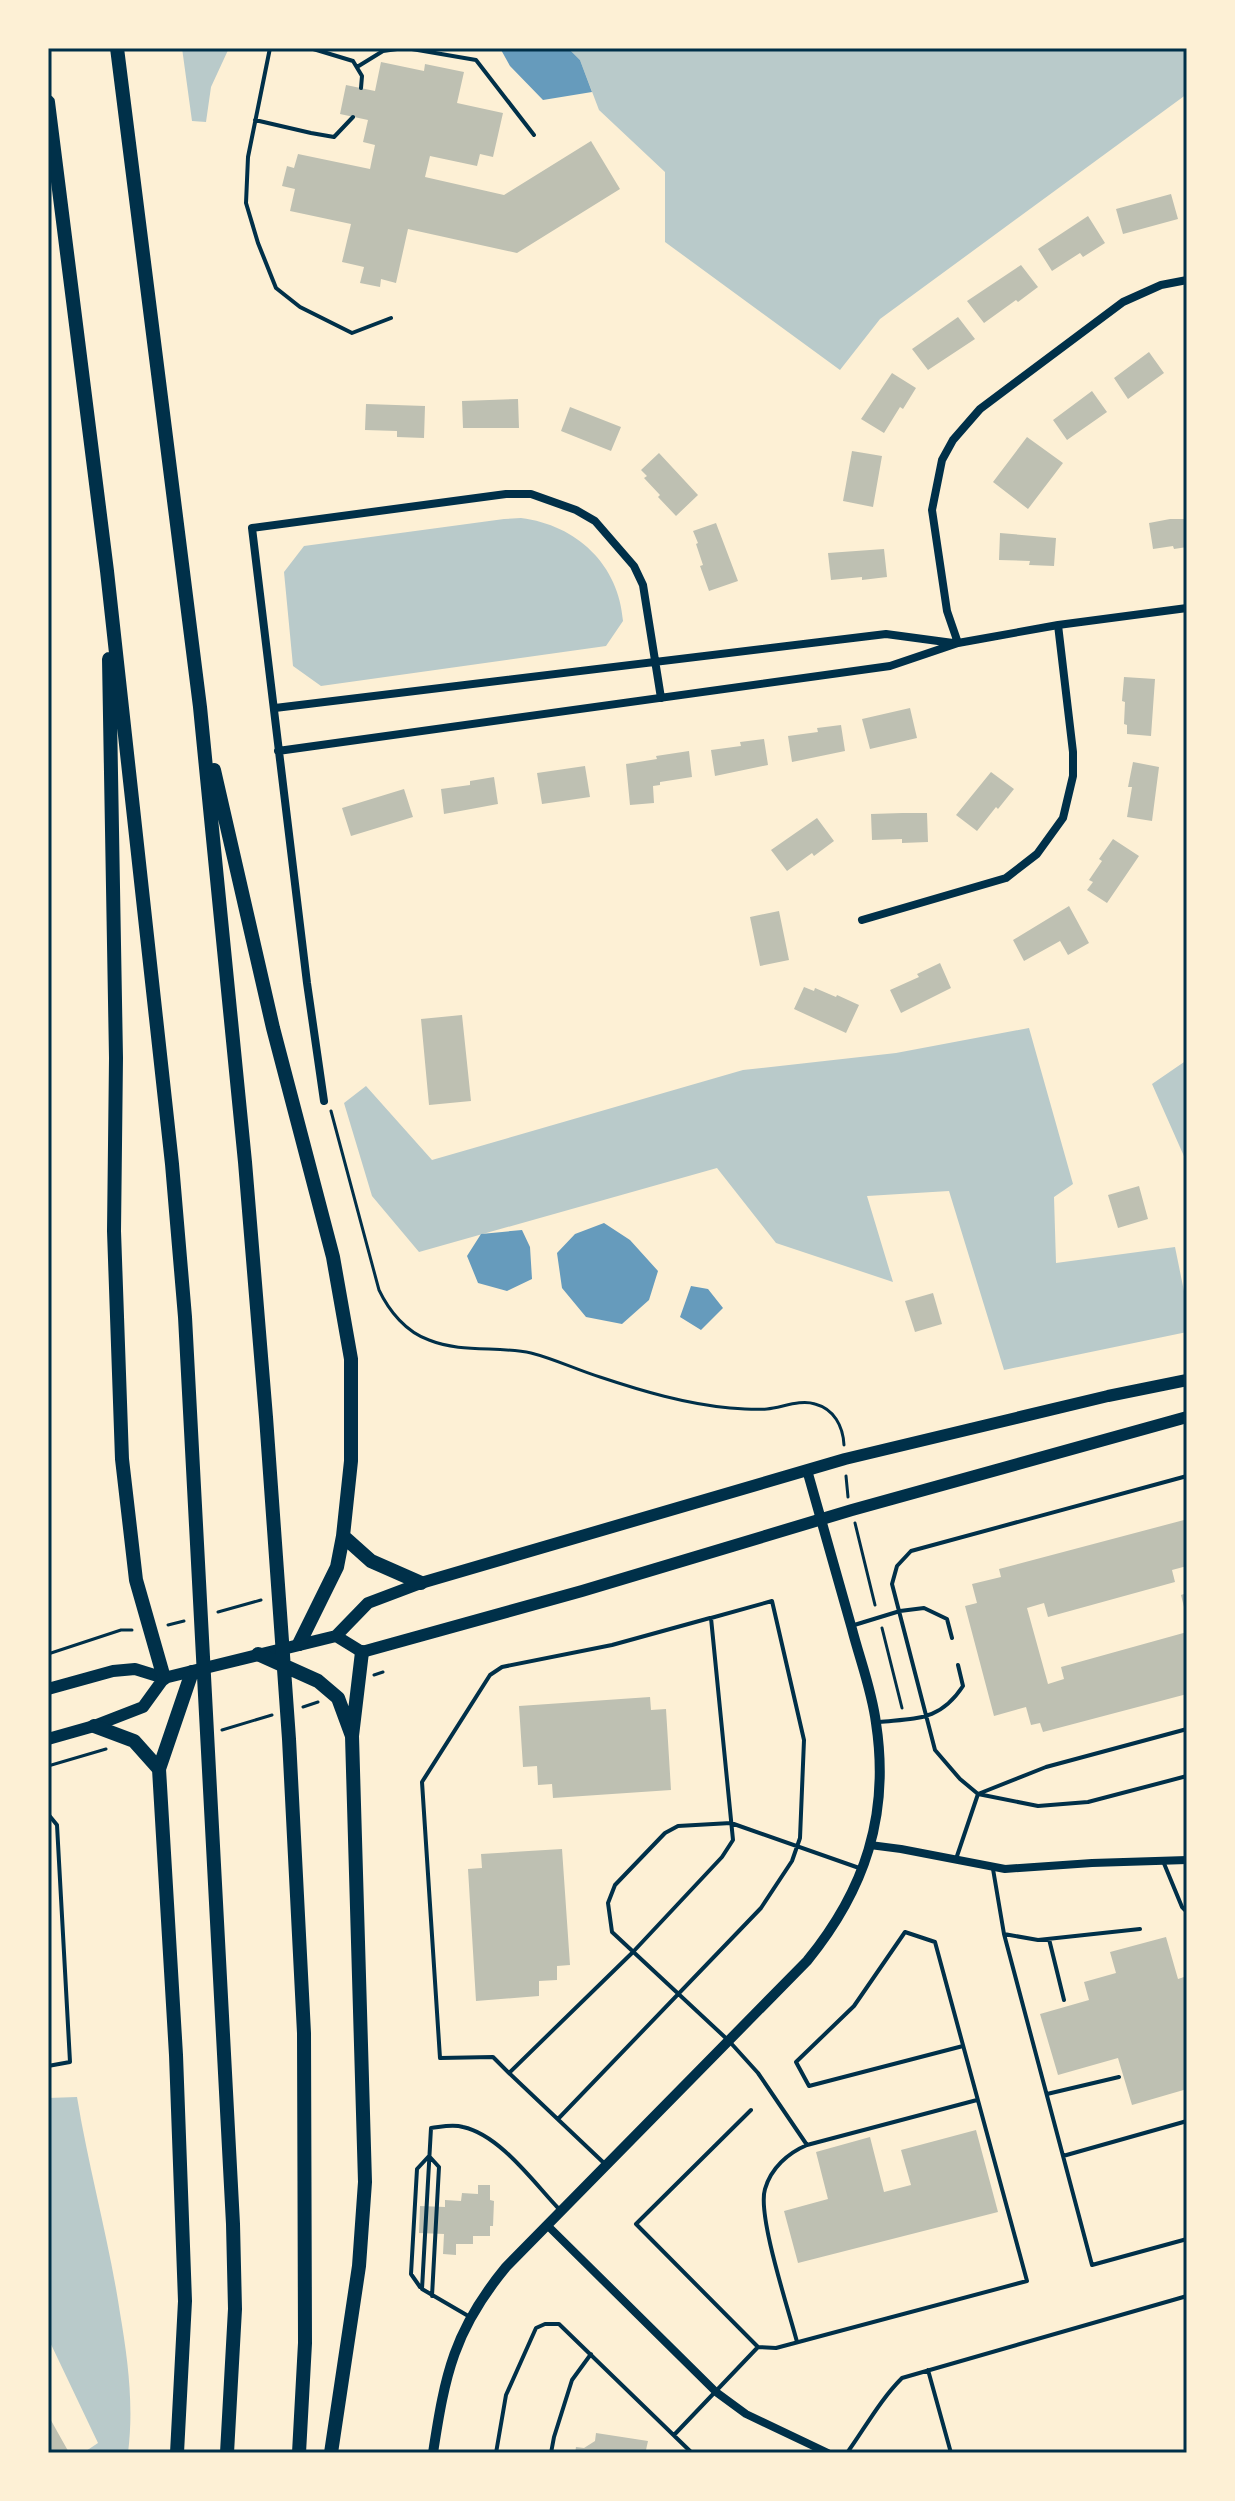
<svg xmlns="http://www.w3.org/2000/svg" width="1235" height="2501" viewBox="0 0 1235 2501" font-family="'Archivo Narrow',sans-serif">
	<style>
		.green { fill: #b9caca }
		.water { fill: #669bbc }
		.building { fill: #bec0b2 }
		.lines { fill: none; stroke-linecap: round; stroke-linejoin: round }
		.path { stroke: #003049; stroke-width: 3 }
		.service { stroke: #003049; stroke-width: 4 }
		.minor { stroke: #003049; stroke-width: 8 }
		.tertiary { stroke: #003049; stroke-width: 10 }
		.primary { stroke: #003049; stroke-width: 12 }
		.trunk { stroke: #003049; stroke-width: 14 }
		.neatline { fill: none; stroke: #003049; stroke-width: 3 }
	</style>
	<rect width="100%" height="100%" fill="#fdf0d5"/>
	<path class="green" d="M182,48H229L211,87L206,122L192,121Z
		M568,48H1187V94L880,319L840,370L665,242V172L599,110L580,60Z
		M521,518C577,525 619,565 623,621L606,646L321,686L293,666L284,572L304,546L504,519Z
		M1029,1028L1073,1184L1054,1197L1056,1263L1175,1247L1187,1306V1332L1004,1370L949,1191L867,1196L893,1282L776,1243L717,1168L419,1252L372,1196L344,1103L366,1086L432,1160L743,1070L896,1053Z
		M1187,1060V1163L1152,1084Z
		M77,2097C89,2170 109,2240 120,2313C128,2360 134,2406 128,2453H83L98,2443L48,2338V2098Z"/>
	<path class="water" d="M500,48H568L580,60L592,92L543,100L510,66Z
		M604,1223L630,1240L658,1271L649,1300L622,1324L586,1317L562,1288L557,1253L575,1234Z
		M522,1230L530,1247L532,1279L507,1291L478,1283L467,1256L481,1234Z
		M691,1286L708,1289L723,1308L701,1330L680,1317Z"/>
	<path class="building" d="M381,62L424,71L425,64L464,72L457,103L503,113L493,157L480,154L477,166L430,156L425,177L504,195L591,141L620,189L517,253L408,229L396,283L381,279L380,287L360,283L364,267L342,262L351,224L290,211L295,189L282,186L287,166L294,168L298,154L370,169L375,145L363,142L368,120L340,114L346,85L375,91Z
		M1171,194L1178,219L1123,234L1116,209Z
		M1088,216L1105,243L1083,257L1080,253L1052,271L1038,249Z
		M1021,265L1038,287L1018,302L1016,300L984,323L967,301Z
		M958,317L975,339L928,370L912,349Z
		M1149,352L1164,373L1128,399L1114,378Z
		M892,373L916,388L903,409L900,407L884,433L861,419Z
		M1092,391L1107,412L1067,440L1053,420Z
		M518,399L519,428H463L462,401Z
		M366,404L425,406L424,438L397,437V431L365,430Z
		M570,407L621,427L611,451L561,431Z
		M1027,437L1063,463L1028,509L993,482Z
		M852,451L882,456L873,507L843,501Z
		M659,453L698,495L676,516L658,497L660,495L644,478L647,476L641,470Z
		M1170,519H1187V547L1174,549L1173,546L1153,549L1149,523Z
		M716,523L738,581L709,591L700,566L703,565L696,544L698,543L693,531Z
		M1000,533L1056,538L1054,566L1029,565L1030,561L999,560Z
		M884,549L887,577L862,580V577L831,580L828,553Z
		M1124,677L1155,679L1151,736L1127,734V725L1124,724L1125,702L1122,701Z
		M910,708L917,738L870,749L862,719Z
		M841,725L845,751L792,762L788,736L818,732L817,728Z
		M764,739L768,765L715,776L711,750L741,746L740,742Z
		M689,751L692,777L660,782V785L653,786L654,803L630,805L626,764L657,759L656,756Z
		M1133,762L1159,767L1152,821L1127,817L1132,787H1128Z
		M585,766L590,797L542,804L537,773Z
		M991,772L1014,789L998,809L996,807L977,831L956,815Z
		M494,777L498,804L444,814L441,789L470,785V781Z
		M404,789L413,817L351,836L342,808Z
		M902,813H927L928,842L902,843V839L872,840L871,814Z
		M817,818L834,841L814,856L812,853L787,871L771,850Z
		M1113,839L1139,856L1107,903L1087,890L1093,882L1089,880L1102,861L1099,859Z
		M1069,906L1089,943L1068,955L1060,941L1024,961L1013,940Z
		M779,911L789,960L760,966L750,917Z
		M940,963L951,988L901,1013L890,990L919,977L917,974Z
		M804,987L814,991L815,988L836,997L837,995L859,1005L846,1033L794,1009Z
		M462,1015L471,1101L429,1105L421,1019Z
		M1139,1186L1148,1219L1118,1228L1108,1195Z
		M933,1293L942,1324L915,1332L905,1301Z
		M1184,1520L1187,1528V1566L1172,1570L1175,1582L1048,1617L1044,1603L1027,1608L1048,1684L1064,1679L1061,1667L1187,1632V1694L1043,1732L1040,1723L1031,1725L1026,1707L994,1716L965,1606L977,1603L972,1584L1001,1577L999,1569Z
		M1187,1593V1615H1186L1181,1595Z
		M650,1697L651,1710L666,1709L671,1790L553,1798L552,1784L538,1785L537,1766L523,1767L519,1706Z
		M562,1849L570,1965L557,1966V1980L539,1981V1996L476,2001L468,1869L482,1868L481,1854Z
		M1166,1937L1178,1979L1187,1976V2025L1184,2026L1187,2037V2089L1132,2105L1118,2058L1058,2075L1040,2014L1089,2000L1084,1982L1116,1973L1110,1952Z
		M976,2130L998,2212L798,2263L784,2211L828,2199L816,2152L870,2137L884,2192L911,2185L901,2150Z
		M478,2185H490V2200L494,2201L493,2226H490V2236H473V2244H456V2255L443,2254L444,2234L419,2233L420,2206L445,2207V2200L461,2201L462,2193L478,2194Z
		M48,2415L67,2449L70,2453H48Z
		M596,2433L648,2441L646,2450L649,2453H575L576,2447L584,2448L595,2441Z"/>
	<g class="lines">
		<path class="path" d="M331,1111L379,1290C389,1311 406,1332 429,1340C461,1353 498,1346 531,1353C555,1359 577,1370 600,1377C642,1391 686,1404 730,1408C742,1409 754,1410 767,1409C781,1408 800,1399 815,1404C834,1409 843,1426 844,1445
			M846,1476L848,1497
			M855,1523L875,1605
			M218,1612L261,1600
			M168,1625L184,1621
			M882,1628L902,1708
			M48,1654L121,1630H132
			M374,1675L383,1672
			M303,1707L318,1702
			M222,1730L272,1715
			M48,1766L106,1749"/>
		<path class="service" d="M270,48L248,157L246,203L258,243L276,288L300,307L352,333L391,318
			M310,48L353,61L362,76L361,88
			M406,48L476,60L534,135
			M357,67L383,51L404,48
			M255,120L311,133L334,137L353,117
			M1187,1476L911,1551L897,1566L892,1584L935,1750L960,1779L978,1794L1038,1806L1088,1802L1187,1776
			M851,1626L900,1611L924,1608L947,1619L952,1638
			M879,1722C917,1718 940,1721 963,1686L958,1665
			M48,1814L57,1825L70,2062L48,2066
			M956,1859L978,1794L1046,1767L1187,1729
			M1163,1861L1182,1907L1187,1912
			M862,1869L731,1823L678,1826L665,1833L615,1885L608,1903L612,1932L729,2041L758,2073L807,2145L977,2100
			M993,1869L1004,1934L1092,2265L1187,2239
			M1004,1934L1038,1940L1140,1929
			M1049,1939L1064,2000
			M509,2073L493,2057L440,2058L422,1782L490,1675L502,1667L612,1645L710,1618
			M1047,2094L1119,2077
			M751,2110L636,2224L758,2347
			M558,2119L761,1908L792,1861L800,1838L804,1740L772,1601L711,1618L733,1840L722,1857L632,1953L509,2073L605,2164
			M1063,2156L1187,2121
			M420,2287L411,2274L417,2169L429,2156L439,2167L432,2296
			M470,2317L422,2289L431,2128C441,2127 452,2124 463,2127C500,2135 534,2183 559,2209
			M797,2342C789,2311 757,2215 765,2189C771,2168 788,2153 807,2145
			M928,2370L951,2453
			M674,2435L758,2347L776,2348L1027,2281L935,1942L905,1932L854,2006L796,2062L809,2086L963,2046
			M496,2453L506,2395L536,2328L545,2324H559L692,2453
			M551,2453L554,2437L572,2380L591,2354
			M847,2453C865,2428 880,2400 902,2378L1187,2296"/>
		<path class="minor" d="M958,643L947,611L932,510L942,460L953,440L980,409L1123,302L1161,285L1187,280
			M275,708L886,634L953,643
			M278,751L890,666L958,643L1058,625L1187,608
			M862,920L1006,878L1037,854L1063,818L1073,776V752L1058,625
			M324,1101L307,983L252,528L506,494H531L576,510L595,521L634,566L643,585L661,698
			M870,1845L901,1849L1005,1869L1092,1863L1187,1860
			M548,2226L716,2392L746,2414L828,2453"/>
		<path class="tertiary" d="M433,2453C445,2374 454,2330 506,2267L807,1961C865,1890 890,1815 876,1723C872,1691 860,1660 852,1629C837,1576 822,1523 807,1470"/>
		<path class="primary" d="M336,1636L362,1652L582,1591L852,1510L1187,1417
			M164,1678L336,1636L368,1603L421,1583L845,1459L1108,1396L1187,1380
			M48,1689L113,1671L135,1669L164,1678
			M48,1739L94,1726L143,1707L164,1678"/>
		<path class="trunk" d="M117,48L200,707L245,1162L266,1417L289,1739L304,2033L305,2343L299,2453
			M48,102L107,571L172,1164L185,1317L233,2224L235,2309L227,2453
			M109,659L116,1058L114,1231L122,1459L136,1580L164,1678
			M214,770L273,1028L333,1257L351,1359V1461L343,1536L337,1567L299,1644
			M343,1536L371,1561L421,1583
			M258,1654L318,1681L338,1698L352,1736
			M94,1726L134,1741L159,1769
			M177,2453L185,2301L176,2055L159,1769L192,1672
			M331,2453L359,2266L365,2182L352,1736L362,1652"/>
	</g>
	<rect width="1235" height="2501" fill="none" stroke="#fdf0d5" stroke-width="100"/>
	<rect x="50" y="50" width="1135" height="2401" class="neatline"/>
</svg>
